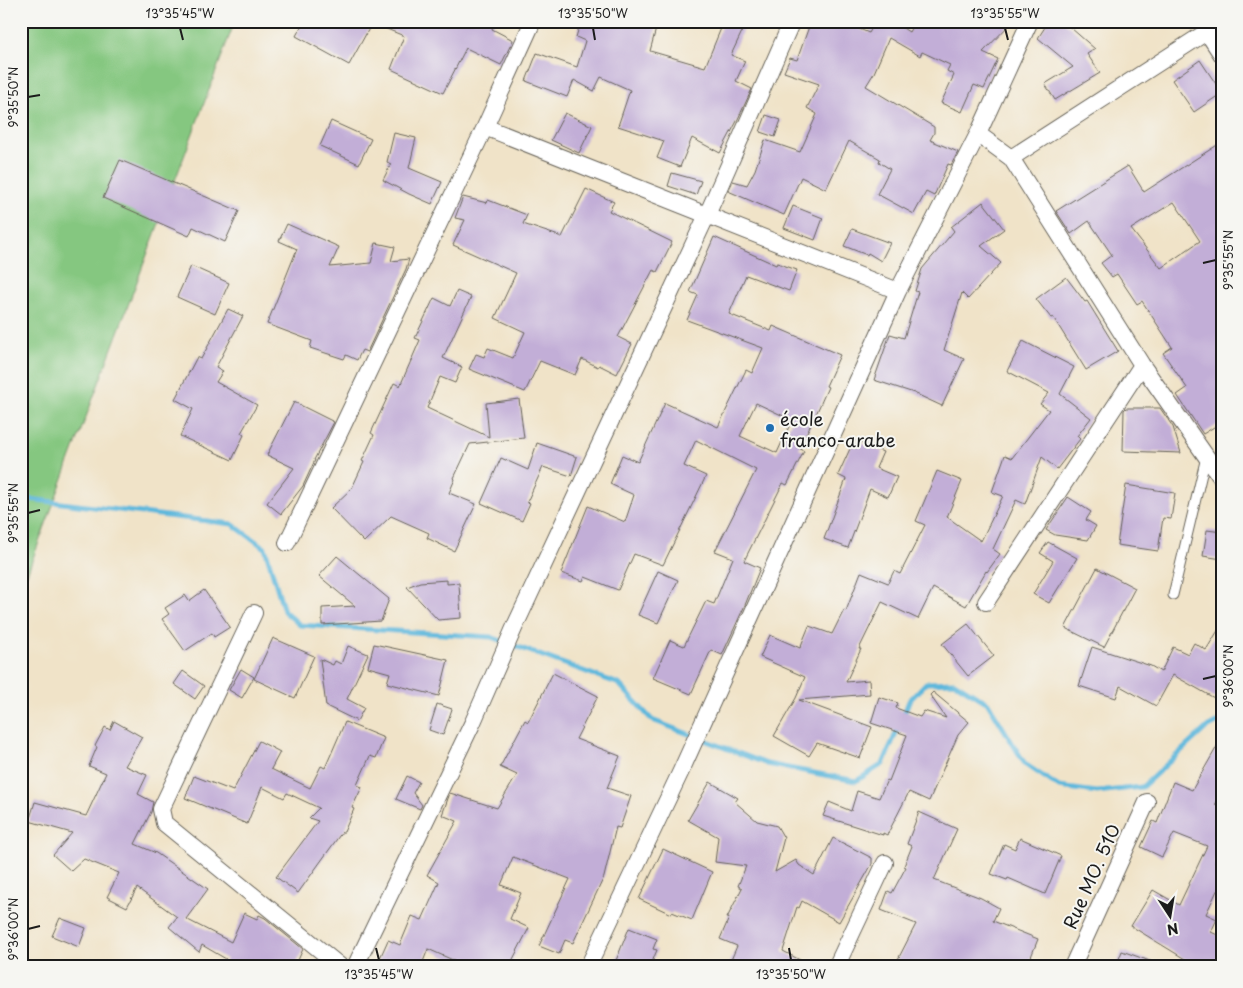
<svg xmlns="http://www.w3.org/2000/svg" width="1243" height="988" viewBox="0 0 1243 988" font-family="'Playpen Sans',sans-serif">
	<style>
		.green { fill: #85c780; stroke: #50724e }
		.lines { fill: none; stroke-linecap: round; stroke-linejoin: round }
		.stream { stroke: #5eb8dc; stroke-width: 5 }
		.building { fill: #c2aed7; fill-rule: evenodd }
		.service-casing { stroke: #666258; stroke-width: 11 }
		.minor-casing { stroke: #666258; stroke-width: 18 }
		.service { stroke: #fff; stroke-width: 9 }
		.minor { stroke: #fff; stroke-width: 16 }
		.ticks { fill: none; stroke: #1c1c1c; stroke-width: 2 }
		.poi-dot { fill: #1f6fb2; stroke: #f6f6f2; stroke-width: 2 }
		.labels { text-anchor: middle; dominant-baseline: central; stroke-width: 4; stroke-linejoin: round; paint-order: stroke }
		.poi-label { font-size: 18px; fill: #1c1c1c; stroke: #f6f6f2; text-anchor: start }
		.street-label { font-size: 18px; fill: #1c1c1c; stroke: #f6f6f2 }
		.neatline { fill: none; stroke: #1c1c1c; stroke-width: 2 }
		.ticks-label { font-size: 12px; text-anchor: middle; fill: #1c1c1c }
	</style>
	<rect width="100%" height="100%" fill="#f6f6f2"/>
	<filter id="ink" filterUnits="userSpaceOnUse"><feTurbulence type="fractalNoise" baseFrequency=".02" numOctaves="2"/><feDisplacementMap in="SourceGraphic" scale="10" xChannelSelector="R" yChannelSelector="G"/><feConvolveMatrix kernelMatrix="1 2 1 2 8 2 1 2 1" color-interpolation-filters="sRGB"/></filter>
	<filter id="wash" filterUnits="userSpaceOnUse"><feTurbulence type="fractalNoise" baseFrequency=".0096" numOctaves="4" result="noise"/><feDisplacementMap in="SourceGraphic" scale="20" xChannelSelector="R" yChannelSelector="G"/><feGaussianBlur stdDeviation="1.12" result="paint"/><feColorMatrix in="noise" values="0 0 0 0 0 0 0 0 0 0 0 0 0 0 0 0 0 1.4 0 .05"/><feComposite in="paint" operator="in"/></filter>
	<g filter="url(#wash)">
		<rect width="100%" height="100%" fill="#f0e3c8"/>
		<path class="green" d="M21,21H235L21,590Z"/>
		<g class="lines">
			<path class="stream" d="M21,498L232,524L265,548L284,611L300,625L491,637L619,684L652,720L767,764L856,781L883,764L899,726
				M903,716L909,701L926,683L954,682L988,703L1025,764L1059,787L1097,792L1142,787L1205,729L1222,720"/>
		</g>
		<g id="blocks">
			<path class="building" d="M304,21H494L492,29L513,40L501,65L466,48L443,93L391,69L404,36L372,23L349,65L296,36Z
				M581,21H658L650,51L705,67L724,21H747L731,55L745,61L736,81L752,89L737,121L720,153L692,138L680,167L657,158L664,141L618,126L630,90L601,77L594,91L574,80L567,97L526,81L537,53L577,67L585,41L576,37Z
				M811,21H840L869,33L876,21H892L909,32L915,21H1013L983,52L998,59L984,89L974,85L962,112L941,103L954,75L947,71L950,65L922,52L920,56L889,38L874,73L866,86L934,127V133L930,140L958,152L951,165L948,164L934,196L926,192L914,214L877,194L890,169L879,162L880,159L849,141L826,189L801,177L784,215L728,191L733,181L747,185L755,170L765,140L800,152L817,114L807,108L819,84L784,72L790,58L797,60Z
				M1049,21H1063L1095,49L1087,54L1100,73L1055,100L1045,84L1073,67L1038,38Z
				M1200,60L1222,93L1194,112L1172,80Z
				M565,113L592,126L579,153L551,140Z
				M766,115L781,120L775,137L760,132Z
				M331,121L371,139L359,164L320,146Z
				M394,133L416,138L409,168L442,182L432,204L409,194L383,180L391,164L387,162Z
				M1222,142V422L1203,434L1177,395L1187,388L1163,353L1172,347L1142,301L1137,304L1117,274L1112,277L1101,263L1112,255L1089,221L1071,234L1056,211L1128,166L1144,192ZM1174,202L1200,241L1161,268L1131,229Z
				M120,160L239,211L225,242L193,227L189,236L103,198Z
				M672,173L701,181L696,195L668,186Z
				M586,189L614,202L609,211L672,242L657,272L653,270L618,337L632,344L617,374L599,365L598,367L582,359L575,375L540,361L525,392L469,369L476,354L484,357L488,348L513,358L525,332L495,318L516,273L453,245L465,220L455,218L463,197L487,203L488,200L527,215L523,224L562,237Z
				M983,202L1004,229L981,246L1001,263L968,299L962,293L944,350L964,359L942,406L914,393L874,380L890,334L904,338L918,292L915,291L922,269L954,231L951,227Z
				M793,206L823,218L815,240L784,228Z
				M287,224L339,247L330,267L371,263L376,243L395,247L391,261L409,259L406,269L367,352L362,350L357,360L346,355L344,359L310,348L312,341L267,324L297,249L279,241Z
				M852,229L890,243L881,261L868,253L867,255L844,246Z
				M714,237L776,265L777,263L797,270L789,291L746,275L729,314L771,331L773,326L840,355L826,386L828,387L817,412L799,448L804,451L787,485L783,483L744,561L760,568L745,605L722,655L711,650L691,694L653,678L670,640L684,646L706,601L714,604L733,558L715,551L756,470L696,440L684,466L706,476L663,565L634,554L618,590L585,577L583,581L561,573L588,506L625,522L634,495L610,484L622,455L638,462L665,403L718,427L746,370L752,373L763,348L687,320L698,295L690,292ZM756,403L792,420L777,453L740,436Z
				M191,266L229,283L215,314L177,297Z
				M1066,277L1085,302L1087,301L1118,351L1086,370L1053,317L1051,318L1036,299Z
				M457,291L471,297L443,358L462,367L455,383L440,377L427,408L489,437L486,403L519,399L524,438L470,444L454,478L455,479L449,493L476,504L454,551L427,538L429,533L391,516L364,542L331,508L352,488L364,462L362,461L374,435L371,433L394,383L400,386L420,340L415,338L434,298L450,306Z
				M228,309L243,316L216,367L223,371L216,382L257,405L241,433L244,435L232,460L180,436L193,409L175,399L197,357L201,359Z
				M1023,341L1074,367L1060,394L1091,418L1077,436L1080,439L1057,469L1042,457L1025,504L1016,500L993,549L1000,554L987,572L986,571L966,606L933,588L918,619L882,602L859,649H861L846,682L869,680L870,694L799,700L872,727L860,758L817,743L809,756L774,736L796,698L805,677L760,657L770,635L800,648L809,626L832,634L844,610L846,611L861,572L888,583L894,571L900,574L925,525L916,521L937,471L962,481L947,517L981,541L1003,496L992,492L1005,455L1012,458L1049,410L1040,404L1049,393L1007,371Z
				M294,402L334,422L314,460H315L303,486L281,514L267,503L294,468L267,455Z
				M1126,408H1160L1173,427L1181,453L1123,451L1124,410Z
				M854,440L883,452L876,468L897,477L888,497L870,489L848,548L824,539L846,479L838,475Z
				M537,443L577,457L571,476L543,467L527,502L530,503L522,521L481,503L501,458L528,470Z
				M1126,485L1175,493L1171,519L1163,518L1158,551L1117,545Z
				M1068,497L1091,512L1086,520L1096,526L1088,540L1055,535L1046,530Z
				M1207,530L1222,532V559L1203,556Z
				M1048,542L1077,558L1049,603L1033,594L1053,561L1040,553Z
				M337,556L389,599L381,621L322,625V608L355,606L319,576Z
				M1097,568L1135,588L1104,647L1065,628Z
				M658,571L678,580L658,623L638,615Z
				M447,580V584L459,583L461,618L438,620L407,587L420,582Z
				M204,590L230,627L214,637L212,633L185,651L162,619L169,614L165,608L185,595L189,601Z
				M968,624L994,656L968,676L942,644Z
				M1222,624V689L1216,699L1173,675L1156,706L1120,686L1116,698L1079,686L1092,647L1151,666L1161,672L1173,647L1188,654L1194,643L1206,650Z
				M273,638L314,656L295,698L254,679Z
				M374,644L448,660L439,696L387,683L390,673L368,667Z
				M348,646L368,654L347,699L364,708L357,721L326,706L320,659L333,665L335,661L341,664Z
				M241,669L254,677L242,698L229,690Z
				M183,671L204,686L195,699L174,684Z
				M553,673L598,696L576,739L620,756L607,788L631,796L620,828L616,827L604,877L573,943L565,940L559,954L539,946L570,879L513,857L501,885L521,893L510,919L529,928L509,967H452L455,961L428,949L421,967H376L388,940L400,945L412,916L422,920L439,882L427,875L457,821L442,815L450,793L497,808L517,775L500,767L525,720L528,722Z
				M933,692L969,722L958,735L929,801L909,792L887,835L883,833V835L823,816L829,802L851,811L857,791L879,798L887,780L889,781L907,735L871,723L879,697L898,703L896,708L920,717L924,711L946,718L930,695Z
				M437,704L452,709L443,735L429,730Z
				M114,721L142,737L125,766L147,775L138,794L153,802L151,812L135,844L156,853L208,889L186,919L231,942L244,913L257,919L259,915L265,918L303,949L295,967H222L226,959L202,945L199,952L169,927L177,917L137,888L127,907L107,897L119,873L84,859L71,871L53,855L72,833L29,821L35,802L86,816L106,773L89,766L97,747L95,746L105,727L110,730Z
				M345,722L384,738L376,758L370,756L357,785L362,787L352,808L354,809L344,832H342L298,893L276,877L318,821L309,818L319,808L287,793L284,798L262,787L247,824L185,798L194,776L233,791L259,741L280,752L271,769L310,788L321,766L325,768Z
				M1222,738V793L1215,805L1222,808V852L1220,851L1215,863L1222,867V880L1206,914L1217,919L1211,932L1222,937V967H1198L1131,926L1153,890L1179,905L1207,846L1174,833L1162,857L1141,847L1153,821L1157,823L1173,782L1192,790Z
				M407,776L419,782L413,793L422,805L420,809L396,799Z
				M710,782L738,798L735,802L757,821L777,826L784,838L775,872L796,860L799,865L814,875L833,838L872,858V864L839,922L802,901L799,908L797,907L783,951L813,967H728L737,946L720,939L729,918H727L742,888L738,886L746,866L715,862L718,837L688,820Z
				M919,812L957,829L934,880L981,898L999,908L993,921L1038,939L1027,967H894L916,924L881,910L888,891L892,893L906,867L904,866L912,846L907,844Z
				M1020,838L1061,856L1045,894L1008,878L1007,880L991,874L1004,844L1015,849Z
				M663,849L712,872L692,920L672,912L671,914L639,899Z
				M60,918L86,928L79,947L52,936Z
				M629,928L657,939L653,949L657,950L650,967H624L615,963Z
				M1122,951L1161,965V967H1116Z"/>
		</g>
	</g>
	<g filter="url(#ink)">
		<use href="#blocks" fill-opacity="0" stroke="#666258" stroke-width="1"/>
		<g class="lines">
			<g class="service-casing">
				<path id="service" d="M1173,595L1206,457"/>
			</g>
			<g class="minor-casing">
				<path id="minor" d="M1207,32L1222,55
					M485,127L898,291
					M978,134L1011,158L1222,22
					M1011,158L1142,365L1222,479
					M287,543L485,127L533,21
					M986,602L1142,365
					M254,613L161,809L164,823L341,967
					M355,967L473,722L515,626L707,215L792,21
					M588,967L681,771L898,291L978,134L1030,21
					M836,967L885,863
					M1072,967L1147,802"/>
			</g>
			<use href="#service" class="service"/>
			<use href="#minor" class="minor"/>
		</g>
	</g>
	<path class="ticks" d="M180,28L183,40M593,28L595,40M1005,28L1008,40M28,97L40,95M1203,263L1216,260M28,513L40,510M1203,679L1216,676M28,929L40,926M376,948L379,960M789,948L791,960"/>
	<circle class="poi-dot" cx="770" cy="428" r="5"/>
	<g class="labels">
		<g class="poi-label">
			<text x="780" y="418">école<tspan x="780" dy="21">franco-arabe</tspan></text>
		</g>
		<g class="street-label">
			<text transform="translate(1091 876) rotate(-66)">Rue MO. 510</text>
		</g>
	</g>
	<rect width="1243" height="988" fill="none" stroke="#f6f6f2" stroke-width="55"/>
	<g transform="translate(1170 916) rotate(168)" stroke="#f6f6f2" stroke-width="4" paint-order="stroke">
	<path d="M0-4L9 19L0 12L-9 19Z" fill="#1c1c1c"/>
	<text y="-8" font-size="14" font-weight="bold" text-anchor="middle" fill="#1c1c1c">N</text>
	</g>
	<rect x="28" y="28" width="1188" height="932" class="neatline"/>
	<g class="ticks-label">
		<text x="180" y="18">13°35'45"W</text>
		<text x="593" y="18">13°35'50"W</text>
		<text x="1005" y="18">13°35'55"W</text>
		<text transform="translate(14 97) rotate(-90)" y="4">9°35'50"N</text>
		<text transform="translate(1229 260) rotate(-90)" y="4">9°35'55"N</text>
		<text transform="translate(14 513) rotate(-90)" y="4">9°35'55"N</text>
		<text transform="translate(1229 676) rotate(-90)" y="4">9°36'00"N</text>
		<text transform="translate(14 929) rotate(-90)" y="4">9°36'00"N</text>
		<text x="379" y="979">13°35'45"W</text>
		<text x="791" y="979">13°35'50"W</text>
	</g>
</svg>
